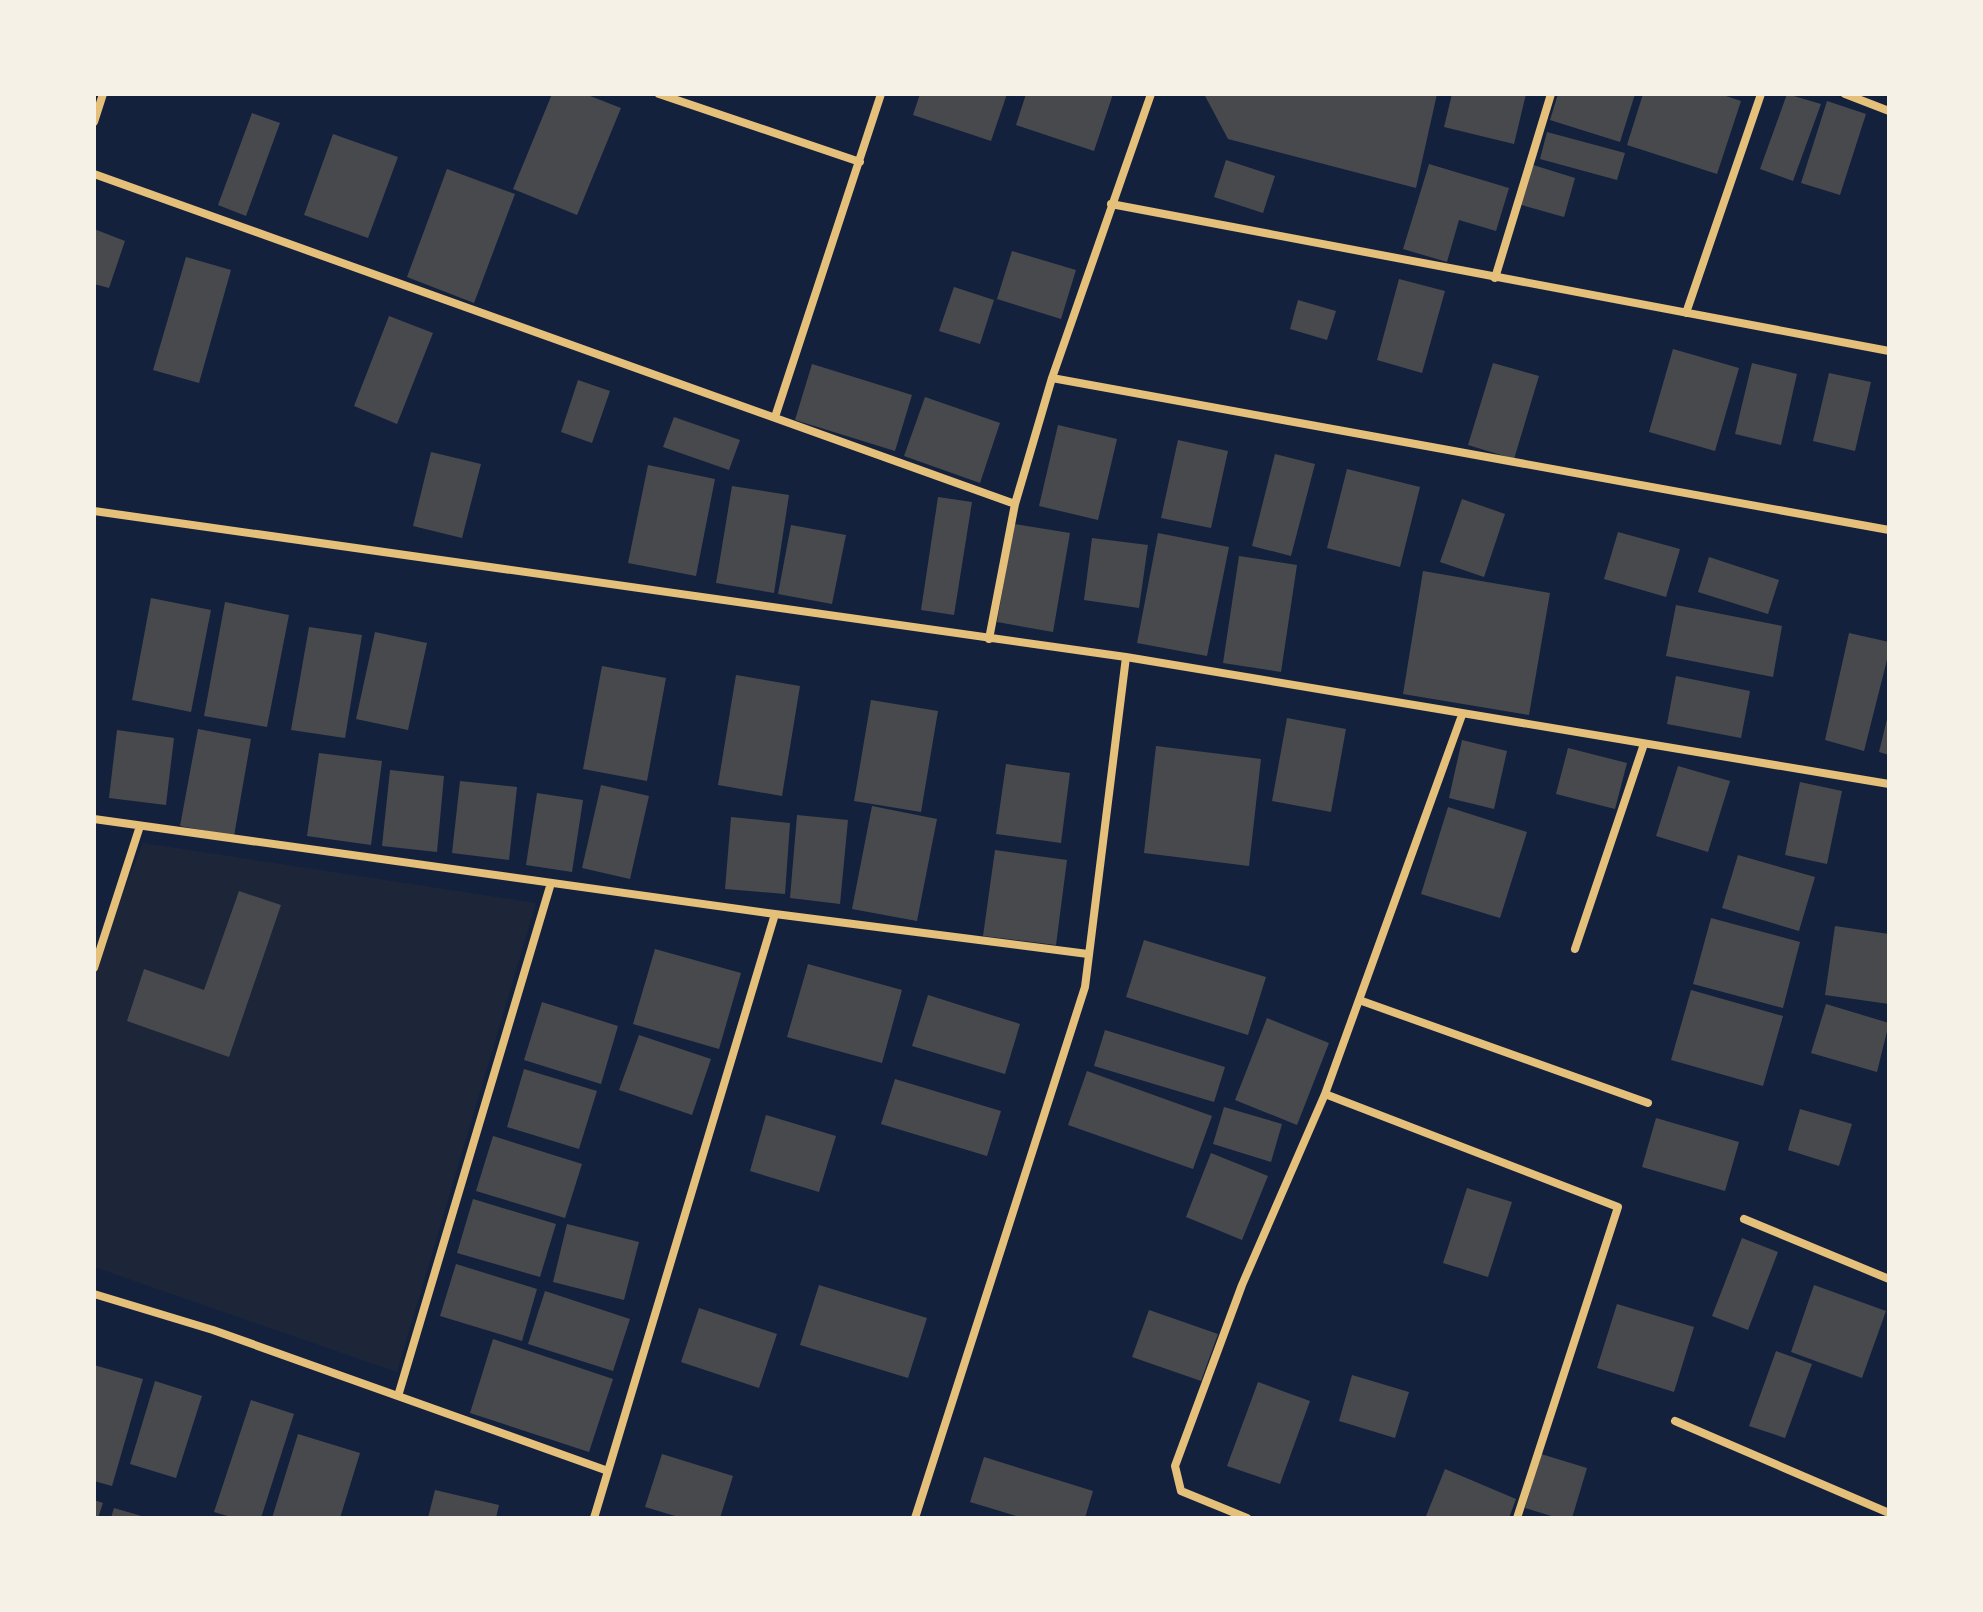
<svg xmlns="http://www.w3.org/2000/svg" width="1983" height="1612" viewBox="0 0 1983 1612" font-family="'Asap Condensed',sans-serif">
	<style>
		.green { fill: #1d2539 }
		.building { fill: #48494c }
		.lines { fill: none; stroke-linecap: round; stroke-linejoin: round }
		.minor { stroke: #e5c07b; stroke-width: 8 }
	</style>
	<rect width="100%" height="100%" fill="#14213d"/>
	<path class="green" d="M143,843L536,903L397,1372L94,1267V966Z"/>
	<path class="building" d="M552,94H585L621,108L577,215L513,189Z
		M920,94H1007L991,141L913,115Z
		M1026,94H1113L1094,151L1016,125Z
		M1204,94H1437L1416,188L1228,139Z
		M1452,94H1526L1514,144L1444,127Z
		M1558,94H1635L1620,142L1550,120Z
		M1643,94H1720L1741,101L1717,174L1627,145Z
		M1787,94L1821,104L1793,181L1760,169Z
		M1827,101L1866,114L1840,195L1801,183Z
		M252,113L280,123L246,216L218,205Z
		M1547,132L1625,153L1617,180L1540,159Z
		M333,134L398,157L368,238L304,215Z
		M1226,160L1275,176L1263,213L1214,197Z
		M1429,164L1509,188L1496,231L1459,220L1447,262L1403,249Z
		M1530,164L1575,178L1564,217L1518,204Z
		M447,169L515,194L474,303L407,277Z
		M94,229L125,241L109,288L94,284Z
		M1012,251L1076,270L1061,319L997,299Z
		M186,257L231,270L199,383L153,370Z
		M1399,279L1445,291L1422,373L1377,360Z
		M954,287L994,300L980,344L939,331Z
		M1298,300L1336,311L1327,340L1290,329Z
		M389,316L433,333L397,424L354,406Z
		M1673,349L1739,368L1715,451L1649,432Z
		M1493,363L1539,376L1514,459L1468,445Z
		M1752,363L1797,374L1781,445L1735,434Z
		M812,364L912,395L895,451L795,420Z
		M1829,373L1871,382L1855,451L1813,441Z
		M578,380L610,391L592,443L561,432Z
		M925,397L1000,423L980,483L904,456Z
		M674,417L740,440L729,470L663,447Z
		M1058,425L1117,439L1098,520L1039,506Z
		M1178,440L1228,451L1211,528L1161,518Z
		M431,452L481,464L462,538L413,526Z
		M1275,454L1315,464L1291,556L1252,546Z
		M648,465L715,479L696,576L628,563Z
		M1347,469L1420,487L1400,567L1327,548Z
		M732,486L789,495L774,593L716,583Z
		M938,497L972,502L954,615L921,610Z
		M1462,499L1505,514L1484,577L1440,562Z
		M1014,524L1070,533L1053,632L997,622Z
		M791,525L846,535L832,604L778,594Z
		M1618,532L1680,549L1666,597L1604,579Z
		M1158,533L1229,547L1207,656L1137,643Z
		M1092,538L1148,545L1139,608L1084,600Z
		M1239,556L1297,565L1281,672L1223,663Z
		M1709,557L1779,580L1768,614L1698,592Z
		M1423,571L1550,593L1529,715L1403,694Z
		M151,598L211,610L191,712L132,700Z
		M225,602L289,615L267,727L204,716Z
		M1676,605L1782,626L1773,677L1666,656Z
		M309,627L362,635L345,738L291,730Z
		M375,632L427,643L408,730L356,719Z
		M1849,633L1889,642V652L1864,751L1825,740Z
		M602,666L666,678L647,781L583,769Z
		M736,675L800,686L782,796L718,785Z
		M1676,676L1750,691L1741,738L1667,724Z
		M871,700L938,711L921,812L854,801Z
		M1888,715H1889V755L1879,752Z
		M1287,718L1346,729L1331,812L1272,801Z
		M198,729L251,739L234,836L180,826Z
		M117,730L174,738L166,805L109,798Z
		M1462,740L1507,751L1494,809L1449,798Z
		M1156,746L1261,759L1249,866L1144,853Z
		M1568,748L1627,763L1615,809L1556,794Z
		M319,753L382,761L371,845L307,836Z
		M1006,764L1070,773L1061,843L996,834Z
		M1678,766L1730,781L1708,852L1656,836Z
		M390,770L444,776L437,852L382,846Z
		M460,781L517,787L509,860L452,853Z
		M1800,782L1842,791L1827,864L1785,855Z
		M601,785L649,796L630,879L582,868Z
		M537,793L583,800L572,872L526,865Z
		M872,806L937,819L917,921L852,909Z
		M1448,807L1527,832L1500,918L1421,894Z
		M797,815L848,820L840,904L790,898Z
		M731,817L790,823L785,894L725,889Z
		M995,850L1067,860L1056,945L983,936Z
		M1738,855L1815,877L1799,931L1722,908Z
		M239,891L281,905L229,1057L127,1021L144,969L204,990Z
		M1711,918L1800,942L1783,1008L1693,984Z
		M1835,926L1889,934V1004L1825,995Z
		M1144,940L1266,977L1248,1035L1126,997Z
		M655,949L741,973L719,1049L633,1024Z
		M808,964L902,990L882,1063L787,1037Z
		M1691,990L1783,1016L1763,1086L1671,1060Z
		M928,995L1020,1024L1005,1074L912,1046Z
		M542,1002L618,1026L601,1084L524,1060Z
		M1826,1004L1889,1023L1877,1072L1811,1053Z
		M1267,1018L1329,1043L1297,1125L1235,1100Z
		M1105,1030L1225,1067L1214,1102L1094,1066Z
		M639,1035L711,1059L692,1115L619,1090Z
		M524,1069L597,1091L579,1149L507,1127Z
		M1087,1071L1212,1116L1193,1169L1068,1125Z
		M895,1079L1001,1111L987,1156L881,1124Z
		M1224,1107L1282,1124L1271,1162L1213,1144Z
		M1800,1109L1852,1124L1839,1166L1788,1150Z
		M766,1115L836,1136L819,1192L750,1171Z
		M1656,1118L1739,1142L1725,1191L1642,1167Z
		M493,1136L582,1164L565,1218L476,1191Z
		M1211,1153L1268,1176L1242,1240L1186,1217Z
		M1467,1188L1512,1202L1488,1277L1443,1263Z
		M473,1199L556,1224L540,1277L457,1253Z
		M567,1224L639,1242L624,1300L553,1282Z
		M1742,1238L1778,1252L1748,1330L1712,1316Z
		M456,1264L537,1289L522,1341L440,1316Z
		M819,1285L927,1318L908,1378L800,1345Z
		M1814,1285L1886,1311L1862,1378L1791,1352Z
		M545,1291L630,1319L613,1371L528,1344Z
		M1617,1304L1694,1327L1674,1392L1597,1368Z
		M699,1308L777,1334L759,1388L681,1362Z
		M1149,1310L1218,1334L1201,1381L1132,1357Z
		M493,1339L613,1379L589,1452L470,1413Z
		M1776,1351L1812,1364L1785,1438L1749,1426Z
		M94,1365L143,1379L112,1486L94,1481Z
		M1352,1375L1409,1392L1395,1438L1339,1421Z
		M155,1381L202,1396L176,1478L130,1464Z
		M1258,1382L1310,1401L1280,1484L1227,1466Z
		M251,1400L294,1414L261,1518H234L214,1512Z
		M298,1434L360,1453L340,1518H272Z
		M662,1454L733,1476L720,1518H682L645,1507Z
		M1541,1454L1587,1468L1572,1518H1558L1525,1508Z
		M984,1457L1093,1491L1085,1518H1023L970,1502Z
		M1445,1469L1516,1499L1509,1518H1431L1426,1516Z
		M435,1490L499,1505L496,1518H428Z
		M94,1500L103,1503L98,1518H94Z
		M114,1508L145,1517V1518H111Z"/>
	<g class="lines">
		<path class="minor" d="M659,94L860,162
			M1845,94L1889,111
			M94,122L103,94
			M94,174L1015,504
			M1111,204L1889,351
			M1495,278L1551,94
			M1686,313L1761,94
			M1052,378L1889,530
			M775,417L881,94
			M94,511L1126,657L1889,784
			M989,639L1015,504L1052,378L1151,94
			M94,819L775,914L1088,954
			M1575,949L1644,744
			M94,968L140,826
			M1359,1000L1648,1103
			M1325,1094L1618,1207L1517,1518
			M1744,1219L1889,1279
			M94,1294L213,1330L608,1471
			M398,1396L551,883
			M1675,1421L1889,1513
			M594,1518L775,914
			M915,1518L1085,987L1126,657
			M1247,1518L1181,1491L1175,1466L1242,1285L1325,1094L1462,715"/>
	</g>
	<rect width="1983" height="1612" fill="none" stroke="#f6f1e7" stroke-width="192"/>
</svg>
